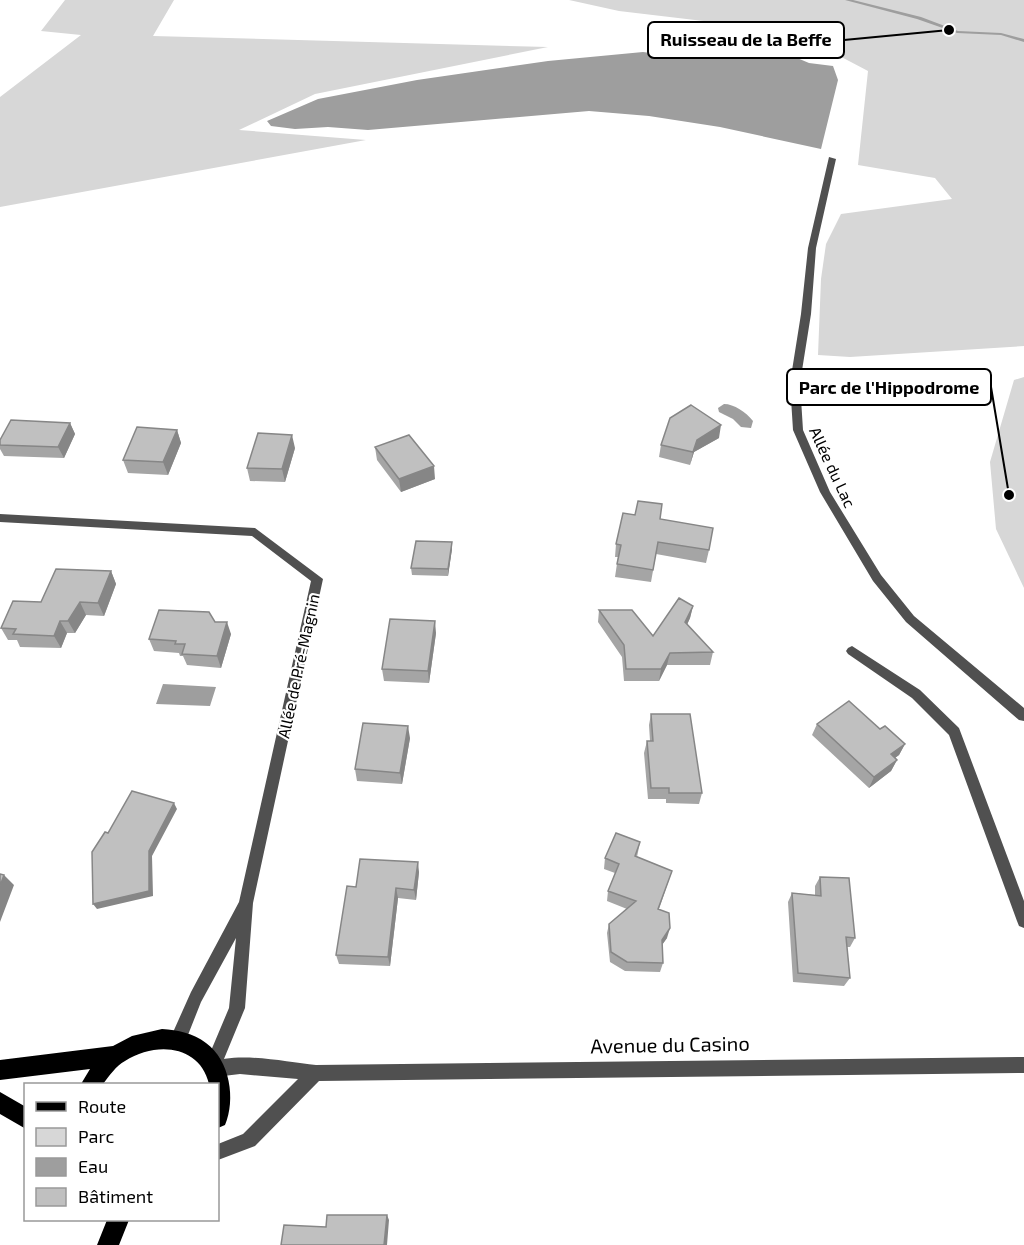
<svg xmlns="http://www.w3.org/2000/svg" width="1024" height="1245" viewBox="0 0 1024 1245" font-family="'Exo 2',sans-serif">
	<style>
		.green { fill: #d7d7d7 }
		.water { fill: #9e9e9e }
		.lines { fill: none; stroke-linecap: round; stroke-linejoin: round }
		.stream { fill: #9e9e9e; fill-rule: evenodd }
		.service { fill: #505050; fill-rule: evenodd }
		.minor { fill: #505050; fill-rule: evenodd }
		.tertiary { fill: #505050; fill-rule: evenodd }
		.primary { fill: #000; fill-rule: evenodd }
		.wall { fill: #a5a5a5 }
		.shaded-wall { fill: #868686 }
		.building { fill: #c0c0c0; stroke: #868686; stroke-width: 1.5 }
		.labels { text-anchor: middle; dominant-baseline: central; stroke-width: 4.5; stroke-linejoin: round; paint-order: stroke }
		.street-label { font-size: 16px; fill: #000; stroke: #fff }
		.near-street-label { font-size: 20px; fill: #000; stroke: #fff }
		.leader { fill: none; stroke: #000; stroke-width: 2 }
		.callout-dot { fill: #000; stroke: #fff; stroke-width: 2 }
		.callout { fill: #fff; stroke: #000; stroke-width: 2 }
		.callout-label { font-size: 18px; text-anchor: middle; font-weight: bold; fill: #000 }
	</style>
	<rect width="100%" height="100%" fill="#fff"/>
	<path class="green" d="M65,0H174L153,36L548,47L315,94L239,130L366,140L0,207V97L81,35L41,31Z
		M569,0H1024V346L850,357L818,355L821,279L826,244L841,214L952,199L935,178L858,165L868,71L830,51L754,27L619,11Z
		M1024,377V588L996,529L990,462L1014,380Z"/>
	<path class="water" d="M699,33L771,47L809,63L833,66L838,80L821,149L720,127L649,116L589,111L368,130L328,127L295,129L271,126L267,121L0,154L267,121L318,99L417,80L548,61L643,52L697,59L693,37Z
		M724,404C734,404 746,412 753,421L751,428L741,427L733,419L719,412L718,408Z
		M163,684L216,687L210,706L156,704Z"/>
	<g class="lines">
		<path class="stream" d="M845,0H853L921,17L958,31L1001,33L1024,39V42L1001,35L957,33L917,19Z"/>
		<path class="service" d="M852,646L920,690L959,728L1024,901V928L1019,926L1017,921L949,735L912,698L848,654L846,651L848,648Z"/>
		<path class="minor" d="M829,157L836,159L816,248L811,314L800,383L803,430L830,492L881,575L914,616L1024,708V721L1019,720L906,622L873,581L820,492L793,430L790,383L801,314L808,248Z
			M0,514L255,528L323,579L253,903L245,1008L219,1071L213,1073L207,1071L205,1065L229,1008L236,938L201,1002L184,1045L178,1047L172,1045L170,1039L191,992L239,902L311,581L252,536L0,522Z"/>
		<path class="tertiary" d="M1024,1057V1073L319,1081L255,1146L218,1160V1144L243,1134L298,1079L240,1074L215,1077L209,1075L207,1069L209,1063C238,1051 285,1062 316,1065Z"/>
		<path class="primary" d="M162,1029C178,1030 193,1033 206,1043C230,1060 236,1100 225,1125L218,1128V1084H209C200,1045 156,1041 125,1061C116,1066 109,1076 103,1084H81L90,1069L0,1080V1060L113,1046L132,1036Z
			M0,1092L26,1107V1129L0,1114Z
			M107,1220H129L119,1245H97Z"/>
	</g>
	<path class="wall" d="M70,423L75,434L64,458L4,456L0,449V440Z
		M177,430L181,443L168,475L128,473L123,460Z
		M719,438L694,452L690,465L659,457L661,445Z
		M375,447L435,479L401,492L377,460Z
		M295,448L285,482L250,481L247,468Z
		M660,519L709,550L706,563L656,554L651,582L615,577L618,557H615L616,544Z
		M452,542V549L448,576L412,575L411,568Z
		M111,571L116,584L104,616L86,615L75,633H67L61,648L20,647L17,640H8L1,628L41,602Z
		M693,606L690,618L687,625L713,652L710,665H667L659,681H624L622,657L598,622L599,610L653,636Z
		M215,622L231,634L221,668L187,665L183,656H180L179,653L154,651L149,639Z
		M436,633L429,683L384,681L382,669Z
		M651,714L702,793L699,804L666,803V799H648L644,753L647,741H650L649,725Z
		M817,724L880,729L905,744L899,755L895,758L897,760L891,771L869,788L812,735Z
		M410,738L402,784L357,781L355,769Z
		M640,842L637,857L672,871L659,909L667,938L662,945L663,963L660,972L625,971L610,962L607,933L609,924L627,909L607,901L608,891L615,873L604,869L605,858Z
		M419,872L416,900L398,898L390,966L339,964L336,955L356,887Z
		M820,877L855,938L850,947H847L850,978L844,986L793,982L788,902L792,893L815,895V886Z"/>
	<path class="shaded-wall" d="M70,423L75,434L64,458L58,447Z
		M721,425L719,438L694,452L690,465L693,452L697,440Z
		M177,430L181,443L168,475L163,462Z
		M292,435L295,448L285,482L282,469Z
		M434,466L435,479L401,492L399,479Z
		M452,542V549L448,576V569Z
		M111,571L116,584L104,616L98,603Z
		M80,602L86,615L75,633L68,621Z
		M693,606L690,618L682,635L685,622Z
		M60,621L67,633L61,648L54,636Z
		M435,621L436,633L429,683L428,671Z
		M227,622L231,634L221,668L217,656Z
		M670,653L667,665L659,681L661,669Z
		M408,726L410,738L402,784L400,773Z
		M905,744L899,755L885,765L891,754Z
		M897,760L891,771L869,788L874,777Z
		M174,803L177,809L152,856L153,896L97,909L93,904L149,851Z
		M418,862L419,872L416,900L414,890Z
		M4,875L14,885L0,922V886Z
		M396,888L398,898L390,966L388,957Z
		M670,928L667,938L659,949L662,940Z
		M387,1215L389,1220L387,1245H384Z"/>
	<path class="building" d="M691,405L721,425L697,440L693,452L661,445L670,418Z
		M11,420L70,423L58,447L0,445V440Z
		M137,427L177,430L163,462L123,460Z
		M258,433L292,435L282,469L247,468Z
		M409,435L434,466L399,479L375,447Z
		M638,501L662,504L660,519L713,528L709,550L658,542L653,570L617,564L621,545L616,544L623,513L635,515Z
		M416,541L452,542L448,569L411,568Z
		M56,569L111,571L98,603L80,602L68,621H60L54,636L13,634L16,629L1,628L13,601L41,602Z
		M679,598L693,606L685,622L713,652L670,653L661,669H626L624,645L599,610H632L653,636Z
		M159,610L209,612L215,622H227L217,656L182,654L185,644H175L176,641L149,639Z
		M390,619L435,621L428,671L382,669Z
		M849,701L880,729L885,726L905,744L891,754L897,760L874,777L817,724Z
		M651,714H690L702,793H669V788H651L647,741H653Z
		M363,723L408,726L400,773L355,769Z
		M132,791L174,803L149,851V891L93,904L92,852L105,832L108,833Z
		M616,833L640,842L635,856L672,871L658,909L669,913L670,928L662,940L663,963L627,962L611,952L609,924L636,901L608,891L619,864L605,858Z
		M360,859L418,862L414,890L396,888L388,957L336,955L347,886L356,887Z
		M0,874L4,875L0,886Z
		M820,877L849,878L855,938L846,937L850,978L798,973L792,893L821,896Z
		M327,1215H387L384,1245H281L284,1225L326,1227Z"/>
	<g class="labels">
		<g class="street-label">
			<text transform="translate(833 467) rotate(65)">Allée du Lac</text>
			<text transform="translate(298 666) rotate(-78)">Allée de Pré-Magnin</text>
		</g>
		<g class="near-street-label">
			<text transform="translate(670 1044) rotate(-1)">Avenue du Casino</text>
		</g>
	</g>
	<path class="leader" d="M949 30L844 40M1009 495L991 387"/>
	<g class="callout-dot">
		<circle cx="949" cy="30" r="6"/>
		<circle cx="1009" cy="495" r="6"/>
	</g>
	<g class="callout">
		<rect x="648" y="22" width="196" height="36" rx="6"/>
		<rect x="787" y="369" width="204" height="36" rx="6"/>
	</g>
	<g class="callout-label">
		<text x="746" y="46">Ruisseau de la Beffe</text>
		<text x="889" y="394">Parc de l'Hippodrome</text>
	</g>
	<rect x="24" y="1083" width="195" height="138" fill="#ffffff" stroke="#999999" stroke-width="1.5"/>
	<rect x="36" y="1102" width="30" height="9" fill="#000000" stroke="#999999" stroke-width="1.5"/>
	<text x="78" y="1113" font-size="18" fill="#000000">Route</text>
	<rect x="36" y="1128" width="30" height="18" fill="#d7d7d7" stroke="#999999" stroke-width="1.5"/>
	<text x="78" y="1143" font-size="18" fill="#000000">Parc</text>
	<rect x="36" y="1158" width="30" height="18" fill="#9e9e9e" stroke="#999999" stroke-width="1.5"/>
	<text x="78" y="1173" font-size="18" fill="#000000">Eau</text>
	<rect x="36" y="1188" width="30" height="18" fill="#c0c0c0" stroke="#999999" stroke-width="1.5"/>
	<text x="78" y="1203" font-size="18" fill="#000000">Bâtiment</text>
</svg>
